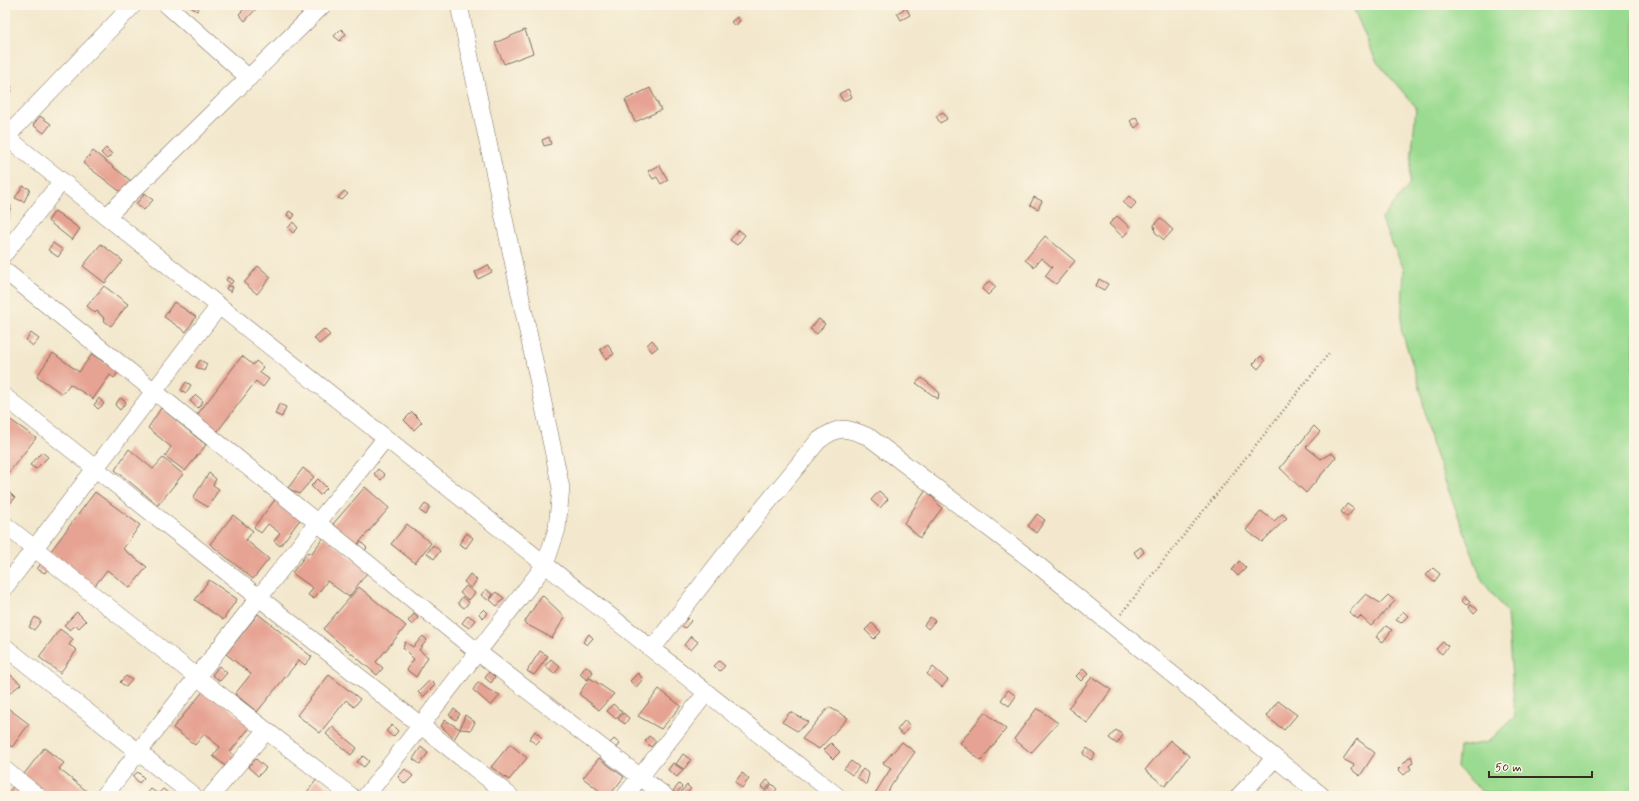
<svg xmlns="http://www.w3.org/2000/svg" width="1639" height="801" viewBox="0 0 1639 801" font-family="Mynerve,sans-serif">
	<style>
		.green { fill: #9bdb91; stroke: #6b8258 }
		.building { fill: #e6a292 }
		.lines { fill: none; stroke-linecap: round; stroke-linejoin: round }
		.minor-casing { stroke: #7b6c5b; stroke-width: 18 }
		.path { stroke: #7b6c5b; stroke-width: 2.5; stroke-dasharray: 1 3; stroke-linecap: butt }
		.minor { stroke: #fff; stroke-width: 17 }
	</style>
	<rect width="100%" height="100%" fill="#fcf5e5"/>
	<filter id="ink" filterUnits="userSpaceOnUse"><feTurbulence type="fractalNoise" baseFrequency=".025" numOctaves="2"/><feDisplacementMap in="SourceGraphic" scale="8" xChannelSelector="R" yChannelSelector="G"/><feConvolveMatrix kernelMatrix="1 2 1 2 8 2 1 2 1" color-interpolation-filters="sRGB"/></filter>
	<filter id="wash" filterUnits="userSpaceOnUse"><feTurbulence type="fractalNoise" baseFrequency=".012" numOctaves="4" result="noise"/><feDisplacementMap in="SourceGraphic" scale="16" xChannelSelector="R" yChannelSelector="G"/><feGaussianBlur stdDeviation="0.9" result="paint"/><feColorMatrix in="noise" values="0 0 0 0 0 0 0 0 0 0 0 0 0 0 0 0 0 1.4 0 .05"/><feComposite in="paint" operator="in"/></filter>
	<g filter="url(#wash)">
		<rect width="100%" height="100%" fill="#f3e8cd"/>
		<path class="green" d="M1352,5H1634V796H1516L1482,792L1457,767L1459,747L1488,742L1515,716L1507,613L1482,580L1431,443L1420,388L1401,329L1404,269L1381,220L1409,185L1416,107L1376,61Z"/>
		<g id="blocks">
			<path class="building" d="M187,5H200L197,11Z
				M240,5H252L256,9L245,21L239,14L244,9Z
				M906,8L910,15L901,20L897,13Z
				M737,17L740,21L735,26L731,22Z
				M341,29L346,34L340,41L334,36Z
				M525,30L533,53L504,64L495,43Z
				M5,82L12,87L9,89L12,91L5,97Z
				M650,88L661,110L635,122L625,100Z
				M848,89L852,97L843,101L839,94Z
				M943,112L947,119L940,123L936,116Z
				M40,116L51,124L44,133L33,125Z
				M1136,117L1140,124L1135,128L1130,121Z
				M549,137L551,144L544,146L542,140Z
				M106,148L112,154L107,159L101,153Z
				M93,151L135,184L126,196L83,163Z
				M659,165L668,180L661,184L657,177L653,179L648,171Z
				M23,186L30,189L24,202L15,198Z
				M344,191L348,194L342,200L338,198Z
				M145,193L153,200L144,210L136,204Z
				M1129,196L1136,203L1131,209L1123,203Z
				M1034,197L1042,201L1038,209L1030,205Z
				M5,202L11,206L7,219L5,217Z
				M55,211L80,229L72,240L48,221Z
				M289,211L295,215L292,219L287,215Z
				M1117,216L1131,228L1123,237L1109,224Z
				M1160,218L1173,230L1164,240L1155,232L1154,225Z
				M293,222L298,228L293,233L288,228Z
				M739,230L745,235L737,245L730,240Z
				M1045,236L1075,261L1056,284L1045,276L1052,267L1041,258L1034,267L1025,260Z
				M53,243L63,250L58,257L48,250Z
				M101,244L123,261L105,283L83,266Z
				M488,265L492,272L478,279L475,272Z
				M258,266L271,277L257,294L244,283Z
				M228,277L233,281L231,284L226,280Z
				M1099,279L1108,284L1104,290L1096,286Z
				M989,281L996,287L988,295L982,289Z
				M228,285L233,287L231,292L226,289Z
				M104,286L128,304L111,326L103,320L104,318L97,311L95,313L87,306Z
				M174,302L196,317L186,332L164,317Z
				M819,319L825,324L817,334L810,329Z
				M324,329L330,335L319,344L314,338Z
				M31,333L39,339L33,346L26,340Z
				M652,340L658,347L652,352L647,345Z
				M608,344L614,354L606,359L600,349Z
				M53,353L79,372L92,354L118,372L114,378L110,375L93,399L70,384L62,394L37,376Z
				M242,356L253,365L256,361L263,367L259,372L269,379L263,387L256,381L214,436L197,415Z
				M1261,356L1265,361L1258,369L1253,364Z
				M200,360L207,364L204,371L196,367Z
				M922,378L939,392L938,399L916,383Z
				M186,382L191,385L186,393L181,390Z
				M196,395L203,401L198,408L190,401Z
				M99,398L104,404L98,409L94,405Z
				M120,398L126,402L120,410L115,405Z
				M279,404L286,407L282,417L275,414Z
				M161,408L206,445L185,471L165,456L171,447L148,428Z
				M412,412L422,422L414,430L404,420Z
				M5,416L36,438L5,477Z
				M1314,426L1320,432L1306,447L1321,459L1331,453L1336,457L1306,493L1280,468Z
				M129,449L153,469L163,458L183,474L158,505L115,470Z
				M42,452L48,457L36,469L30,465Z
				M303,468L314,477L299,494L288,488Z
				M378,469L385,475L381,480L374,474Z
				M209,473L216,479L213,485L219,489L208,507L193,498Z
				M318,479L327,488L320,495L311,486Z
				M365,487L389,508L357,545L333,524Z
				M6,489L15,498L8,506L5,503Z
				M926,490L942,508L920,538L904,523Z
				M879,491L888,499L880,508L871,500Z
				M95,492L140,525L123,549L147,567L130,588L107,570L94,587L50,552Z
				M277,497L302,517L280,546L274,541L280,533L268,524L261,533L254,527Z
				M425,504L430,507L426,515L420,511Z
				M1347,504L1354,509L1347,517L1341,512Z
				M1261,511L1274,521L1282,514L1287,518L1262,542L1246,530Z
				M1037,514L1045,520L1036,533L1028,526Z
				M233,515L253,531L246,540L269,559L253,579L210,544Z
				M407,524L431,543L415,563L391,544Z
				M467,533L473,538L466,548L459,544Z
				M324,537L369,570L349,597L327,581L314,599L308,595L313,588L292,573L308,552L311,554Z
				M361,542L367,548L361,554L355,548Z
				M433,545L440,551L434,559L427,553Z
				M1141,547L1144,552L1138,558L1134,552Z
				M1239,561L1246,568L1238,576L1232,570Z
				M42,562L49,566L45,573L37,569Z
				M1433,568L1440,574L1434,582L1426,575Z
				M470,574L477,580L471,588L464,582Z
				M209,580L237,599L223,620L195,600Z
				M466,586L475,593L469,600L460,593Z
				M359,587L406,626L376,662L383,668L377,675L323,629Z
				M486,589L493,595L488,600L481,595Z
				M496,592L504,598L497,606L490,600Z
				M1366,594L1380,603L1388,595L1395,601L1371,626L1360,616L1358,619L1349,612Z
				M542,595L565,617L552,638L524,623Z
				M1464,596L1470,601L1466,605L1462,601Z
				M462,597L469,602L464,608L458,603Z
				M1471,604L1478,610L1474,614L1468,607Z
				M484,609L488,613L483,618L479,614Z
				M1403,611L1408,616L1401,623L1396,620Z
				M77,612L86,621L79,628L76,625L70,630L64,625Z
				M258,614L312,657L305,665L299,660L257,712L235,694L251,674L226,654Z
				M414,614L418,618L412,625L408,621Z
				M468,615L475,620L469,628L462,623Z
				M35,617L41,621L34,630L29,627Z
				M930,617L935,621L928,629L924,625Z
				M688,618L691,621L685,628L681,625Z
				M872,623L881,632L874,639L865,630Z
				M1386,626L1392,630L1383,642L1376,637Z
				M60,629L73,639L69,645L77,650L60,673L39,657Z
				M589,634L593,638L587,645L583,642Z
				M423,636L427,640L419,650L428,657L416,677L407,670L414,659L403,648L405,642L413,647Z
				M691,636L698,642L691,650L684,645Z
				M1443,642L1448,646L1442,654L1436,649Z
				M540,651L548,656L534,675L527,671Z
				M551,659L560,667L554,674L545,666Z
				M719,661L725,666L720,671L714,666Z
				M219,666L227,673L220,681L212,675Z
				M586,666L593,672L587,680L580,674Z
				M933,667L948,680L942,687L927,674Z
				M1083,669L1088,674L1081,681L1076,676Z
				M5,670L21,684L5,697Z
				M489,672L495,677L491,683L485,678Z
				M638,673L643,679L636,687L630,681Z
				M329,675L360,699L354,707L346,700L320,733L297,715Z
				M126,676L132,680L126,687L120,682Z
				M1092,677L1111,690L1087,723L1068,708Z
				M590,678L614,694L599,710L579,694Z
				M430,680L435,685L423,697L418,692Z
				M478,682L489,690L500,695L491,706L473,690Z
				M205,689L251,726L230,752L237,757L228,768L213,756L220,747L204,734L195,745L173,728Z
				M659,689L681,706L661,729L638,716Z
				M1008,690L1016,696L1009,706L1001,700Z
				M1278,701L1297,715L1284,730L1266,716Z
				M613,704L622,712L616,719L607,711Z
				M5,706L29,724L12,747L5,742Z
				M829,707L848,718L819,749L802,739Z
				M1037,708L1058,723L1031,753L1014,739Z
				M454,709L460,714L456,720L449,715Z
				M790,712L809,722L797,731L782,722Z
				M985,712L1006,729L981,761L960,743Z
				M623,713L629,718L625,724L618,719Z
				M465,715L475,722L471,730L460,729Z
				M445,720L460,729L454,739L441,726Z
				M905,720L910,726L903,735L897,730Z
				M392,725L398,731L393,737L386,731Z
				M332,727L357,748L351,755L326,734Z
				M1116,730L1123,735L1117,744L1109,738Z
				M535,731L542,738L536,744L529,739Z
				M649,736L656,741L651,747L645,741Z
				M614,739L620,744L615,750L609,744Z
				M1357,739L1375,753L1360,776L1352,770L1354,765L1343,759Z
				M1170,740L1189,756L1165,786L1145,770Z
				M902,742L915,752L891,786L886,796H876L874,795L891,768L883,763Z
				M831,743L840,752L833,759L824,750Z
				M510,744L527,758L509,780L491,767Z
				M421,747L428,753L420,764L413,759Z
				M44,748L64,763L59,769L88,792L85,796H44L21,778Z
				M1087,748L1095,754L1091,760L1083,754Z
				M683,754L691,760L684,769L676,764Z
				M363,756L369,761L364,767L357,762Z
				M1411,756L1413,762L1409,766L1411,769L1404,775L1398,769Z
				M599,758L624,777L609,796H606L583,778Z
				M256,759L266,768L258,776L248,767Z
				M851,761L859,767L852,775L844,769Z
				M673,763L683,770L677,777L668,770Z
				M405,769L413,776L405,784L398,777Z
				M863,769L869,774L866,785L857,777Z
				M138,772L144,778L139,783L133,776Z
				M742,773L749,779L742,788L735,782Z
				M317,779L338,796H304Z
				M767,780L771,783L765,790L761,787Z
				M679,784L682,787L676,794L673,791Z
				M772,784L777,789L771,796H761Z
				M687,785L691,789L685,795L681,792Z
				M13,787L24,796H6Z
				M151,789L158,794L163,789L172,796H145Z"/>
		</g>
	</g>
	<g filter="url(#ink)">
		<use href="#blocks" fill-opacity="0" stroke="#7b6c5b" stroke-width="1"/>
		<g class="lines">
			<g class="minor-casing">
				<path id="minor" d="M167,5L249,78
					M5,136L837,796
					M6,137L133,5
					M107,216L323,5
					M5,253L62,181
					M5,271L479,653L665,796
					M5,397L510,796
					M5,525L197,677L351,796
					M5,587L219,306
					M5,647L194,796
					M652,649L724,556L818,441C839,425 845,427 869,437L1034,562L1322,796
					M5,770L38,796
					M104,796L318,522L385,439
					M211,796L266,731
					M366,796L545,565L557,529L561,488L459,5
					M625,796L707,692
					M1239,796L1275,758"/>
			</g>
			<path class="path" d="M1121,614L1330,352"/>
			<use href="#minor" class="minor"/>
		</g>
	</g>
	<rect width="1639" height="801" fill="none" stroke="#fcf5e5" stroke-width="20"/>
	<path d="M1489 771v6h103v-6" fill="none" stroke="#3b2a1e" stroke-width="2"/>
	<text x="1495" y="771" font-size="12" fill="#3b2a1e" stroke="#fcf5e5" stroke-width="3" paint-order="stroke">50 m</text>
</svg>
